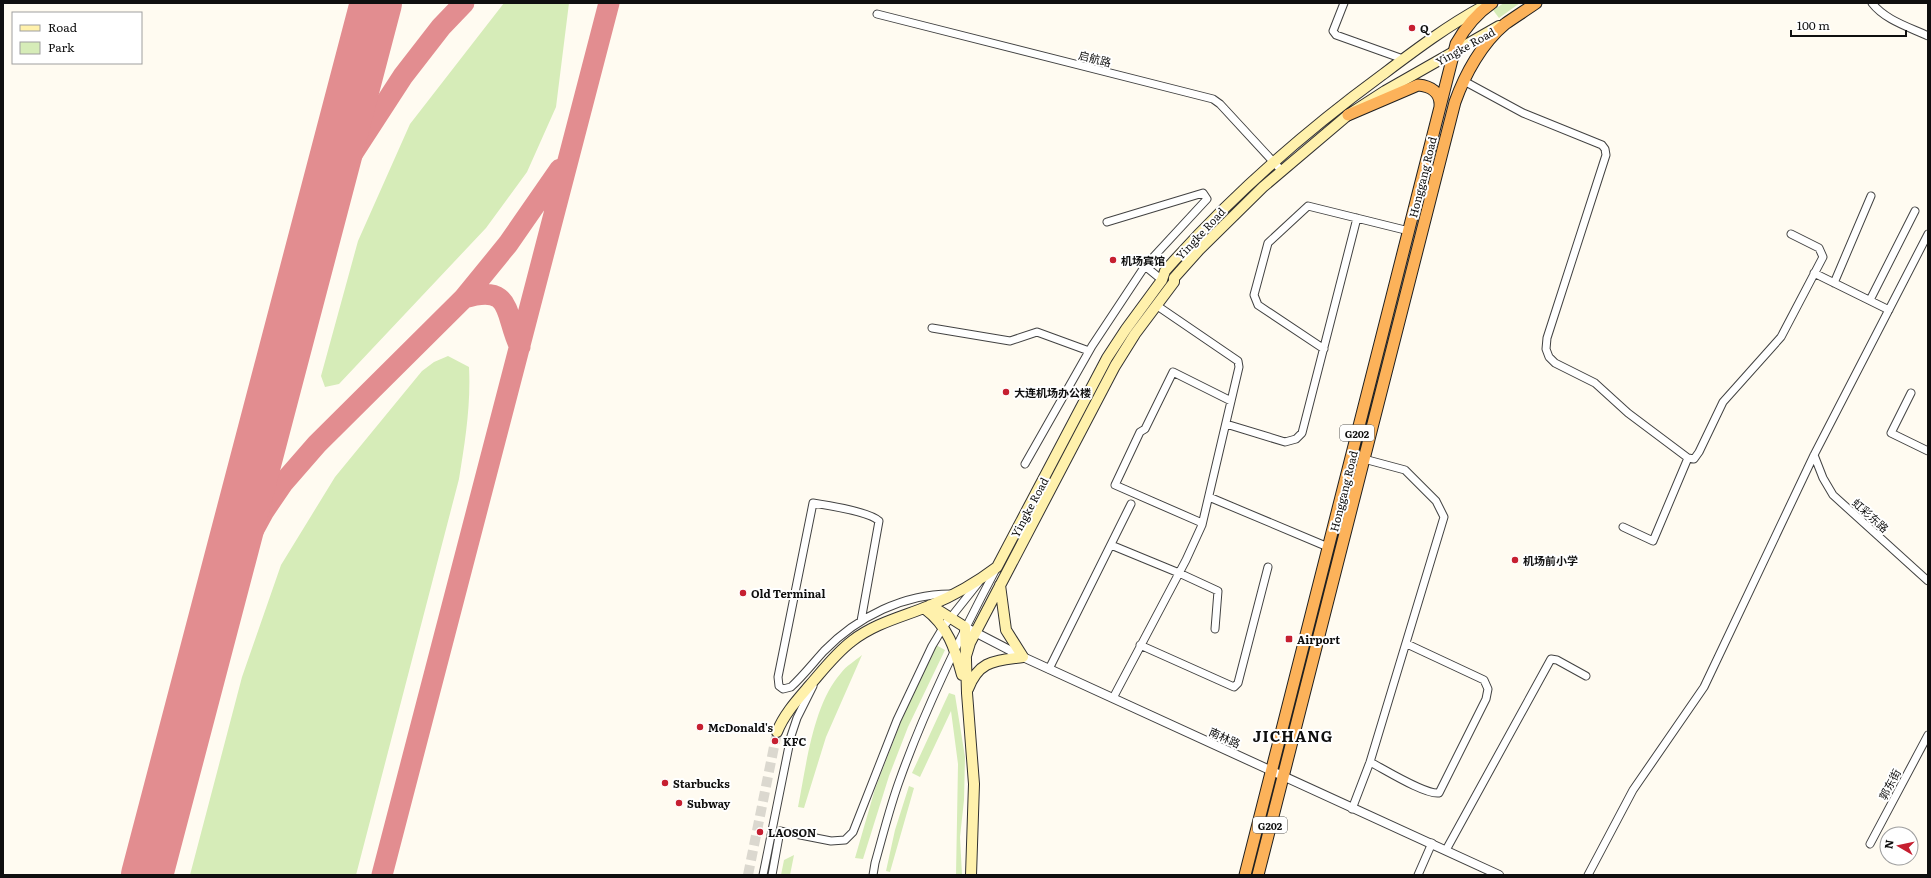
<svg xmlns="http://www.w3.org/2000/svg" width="1931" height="878" viewBox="0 0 1931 878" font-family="Literata,'Noto Sans SC',serif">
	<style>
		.green { fill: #d6ecb8 }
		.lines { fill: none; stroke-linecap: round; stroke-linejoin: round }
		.taxiway { stroke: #e28d90; stroke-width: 21 }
		.runway { stroke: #e28d90; stroke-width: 52 }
		.secondary-tunnel { stroke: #dbd8cf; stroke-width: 10; stroke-dasharray: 10 5; stroke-linecap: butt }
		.minor-casing { stroke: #424242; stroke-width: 9 }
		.tertiary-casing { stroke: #424242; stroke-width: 10 }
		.secondary-casing { stroke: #313131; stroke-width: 12 }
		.trunk-casing { stroke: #202020; stroke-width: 13 }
		.minor { stroke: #fff; stroke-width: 7 }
		.tertiary { stroke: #fff; stroke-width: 8 }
		.secondary { stroke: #fff1ac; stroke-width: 10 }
		.trunk { stroke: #fcb25a; stroke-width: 11 }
		.poi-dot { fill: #c61f30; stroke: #fff; stroke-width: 1.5 }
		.labels { text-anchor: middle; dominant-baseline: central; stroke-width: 4; stroke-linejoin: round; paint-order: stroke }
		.shield { fill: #fff; stroke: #575757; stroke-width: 1 }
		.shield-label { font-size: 10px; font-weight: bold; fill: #0f0f0f }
		.poi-label { font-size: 11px; font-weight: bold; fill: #0f0f0f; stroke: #fff; text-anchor: start }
		.street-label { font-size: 11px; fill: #0f0f0f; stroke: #fff }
		.district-label { font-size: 15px; font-weight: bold; letter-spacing: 1px; fill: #0f0f0f; stroke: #fff }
	</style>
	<rect width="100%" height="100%" fill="#fffbf1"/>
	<path class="green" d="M504,3H569L556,107L527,172L486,228L339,384L325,387L321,376L358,241L410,124Z
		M1504,3H1520L1499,18L1493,10Z
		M448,356L469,367C471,405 465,442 459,479L356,875H190L242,677L281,565L335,477L422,371L434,362Z
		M936,645L945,650L908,727L889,776L863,859L855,858L875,789L904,714Z
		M862,655L826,737L804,808L798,807C806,767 813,704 841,673C846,666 855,661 862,655Z
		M949,693L955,695L965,757L964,800L960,837L962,875H956L958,764L951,711L920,777L912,773Z
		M909,786L914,788L890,872L886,871L895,830Z
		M794,855L790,875H781L784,860Z"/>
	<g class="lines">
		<path class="taxiway" d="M301,284L332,194L351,156L403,76L441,27L464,3
			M464,298C514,283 504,315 520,347
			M222,588L264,511L283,483L317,444L464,298L508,244L560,169
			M382,875L609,3"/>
		<path class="runway" d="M147,875L376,3"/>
		<path class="secondary-tunnel" d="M748,875L777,732"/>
		<g class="minor-casing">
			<path id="minor" d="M1344,3L1333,31L1336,35L1403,59
				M1872,3C1885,20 1909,27 1928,36
				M877,14L1213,99L1220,104L1281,170
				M1464,81L1523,113L1602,145L1605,149L1606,155L1547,338L1546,349L1549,357L1555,363L1595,383L1628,413L1688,458L1694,459L1699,452L1723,402L1781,337L1823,257L1819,248L1791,234
				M1145,266L1162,280
				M1814,273L1889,310
				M1834,283L1871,196
				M1870,300L1915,211
				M932,328L1010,341L1037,332L1089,351
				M1324,349L1258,305L1254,295L1268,243L1308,206L1409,231
				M1911,393L1891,433L1928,451
				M1226,424L1285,442L1296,439L1302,433L1357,218
				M1814,455L1823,478L1833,495L1928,581
				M1025,464L1092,346L1145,266L1207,199L1203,193L1107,222
				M1209,497L1328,547
				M1202,523L1115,485L1140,432L1145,429L1173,372L1231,401
				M1623,527L1653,541L1688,458
				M1111,545L1179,573L1218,591L1215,629
				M861,621L879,521C870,512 826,505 813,503L778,677L779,686L783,689L791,687C803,676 813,663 824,651C857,617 905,593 953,594
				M1140,645L1234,687L1238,683L1268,567
				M1049,669L1131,504
				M1113,698L1186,560L1202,525L1239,367L1238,361L1156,305
				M1370,762C1384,769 1425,795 1439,793L1486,699L1488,689L1484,680L1407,644
				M1352,809L1370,762L1444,517L1436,501L1405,470L1364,459
				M1870,844L1928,735
				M1446,850L1551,659L1557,660L1586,676
				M763,875L791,736L797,718L813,686
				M772,875L780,831L831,841L845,840L853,832L897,720L932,646L944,626L979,582
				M873,875L875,863C883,835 890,806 900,779C926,706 960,637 996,569
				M1418,875L1432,843
				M1588,875L1633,790L1704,687L1814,455L1928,234"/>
		</g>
		<g class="tertiary-casing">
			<path id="tertiary" d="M965,627L1023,657L1499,875"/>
		</g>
		<g class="secondary-casing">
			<path id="secondary" d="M930,605L965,627L967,693L974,784L971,875
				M925,609C948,626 955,649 962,675
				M966,656L970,643L1115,366L1135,334L1174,282V278L1199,250L1263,187L1348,115L1385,91L1499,26
				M968,689C979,660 995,661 1023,657L1006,630L1000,585
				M777,732C784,714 798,699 810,685C823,670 836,653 852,641C875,623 902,617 929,606C953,596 976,583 997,567L1107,358L1126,329L1162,280L1165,271C1230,197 1303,133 1382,75C1414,51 1447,26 1482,7"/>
		</g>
		<g class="trunk-casing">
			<path id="trunk" d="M1348,115L1418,85C1431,86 1441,93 1440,106
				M1245,875L1456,44C1466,26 1476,14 1492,3
				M1258,875L1455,102C1465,74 1482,43 1505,24C1515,17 1526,10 1536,3"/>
		</g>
		<use href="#minor" class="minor"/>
		<use href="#tertiary" class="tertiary"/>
		<use href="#secondary" class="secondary"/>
		<use href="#trunk" class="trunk"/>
	</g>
	<g class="poi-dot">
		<circle cx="1412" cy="28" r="4"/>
		<circle cx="1113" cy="260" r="4"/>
		<circle cx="1006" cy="392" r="4"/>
		<circle cx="1515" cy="560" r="4"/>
		<circle cx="743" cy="593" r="4"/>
		<rect x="1285" y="635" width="8" height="8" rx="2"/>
		<circle cx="700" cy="727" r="4"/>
		<circle cx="775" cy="741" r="4"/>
		<circle cx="665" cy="783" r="4"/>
		<circle cx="679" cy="803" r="4"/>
		<circle cx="760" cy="832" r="4"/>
	</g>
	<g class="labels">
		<g class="shield">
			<rect x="1340" y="425" width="34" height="16" rx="3"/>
			<rect x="1253" y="817" width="34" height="16" rx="3"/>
		</g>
		<g class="shield-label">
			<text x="1357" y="433">G202</text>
			<text x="1270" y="825">G202</text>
		</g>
		<g class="poi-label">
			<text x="1420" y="28">Q</text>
			<text x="1121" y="260">机场宾馆</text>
			<text x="1014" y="392">大连机场办公楼</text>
			<text x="1523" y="560">机场前小学</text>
			<text x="751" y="593">Old Terminal</text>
			<text x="1297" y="639">Airport</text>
			<text x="708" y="727">McDonald's</text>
			<text x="783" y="741">KFC</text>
			<text x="673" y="783">Starbucks</text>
			<text x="687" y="803">Subway</text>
			<text x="768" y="832">LAOSON</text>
		</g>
		<g class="street-label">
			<text transform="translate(1465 46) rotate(-29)">Yingke Road</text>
			<text transform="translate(1095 58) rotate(14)">启航路</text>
			<text transform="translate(1422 177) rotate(-76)">Honggang Road</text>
			<text transform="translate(1200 233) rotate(-47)">Yingke Road</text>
			<text transform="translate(1343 491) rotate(-76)">Honggang Road</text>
			<text transform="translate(1029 507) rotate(-62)">Yingke Road</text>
			<text transform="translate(1871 515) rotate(42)">虹彩东路</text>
			<text transform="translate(1225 737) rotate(24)">南林路</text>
			<text transform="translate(1889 784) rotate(-62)">郭东街</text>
		</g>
		<g class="district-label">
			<text x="1293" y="735">JICHANG</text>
		</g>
	</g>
	<rect width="1931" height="878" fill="none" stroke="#0f0f0f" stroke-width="8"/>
	<rect x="12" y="12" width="130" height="52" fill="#ffffff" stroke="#9f9f9f"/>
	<rect x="20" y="25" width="20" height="6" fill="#fff1ac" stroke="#9f9f9f"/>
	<text x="48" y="32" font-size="12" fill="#0f0f0f">Road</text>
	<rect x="20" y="42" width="20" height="12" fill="#d6ecb8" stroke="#9f9f9f"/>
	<text x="48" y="52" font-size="12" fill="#0f0f0f">Park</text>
	<g transform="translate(1899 846) rotate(279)"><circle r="19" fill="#ffffff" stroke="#9f9f9f"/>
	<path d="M0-3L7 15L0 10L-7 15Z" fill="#c61f30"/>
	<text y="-6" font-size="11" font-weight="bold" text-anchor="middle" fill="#0f0f0f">N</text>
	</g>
	<path d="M1791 30v6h115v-6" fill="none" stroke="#0f0f0f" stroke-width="2"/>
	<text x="1797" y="30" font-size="12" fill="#0f0f0f" stroke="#ffffff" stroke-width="3" paint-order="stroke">100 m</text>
</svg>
